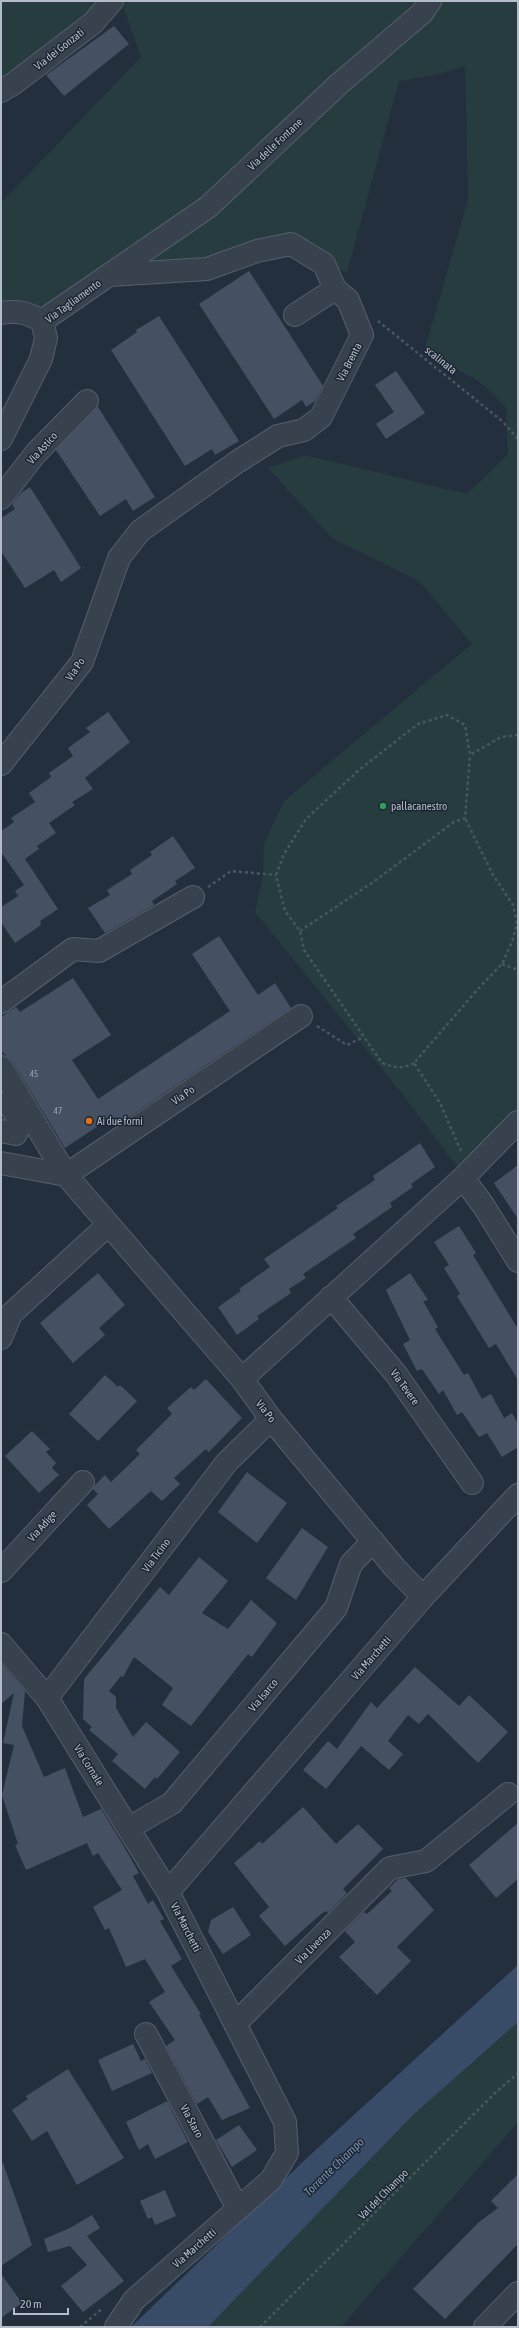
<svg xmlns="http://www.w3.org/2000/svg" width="519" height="2328" viewBox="0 0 519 2328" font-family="'Asap Condensed',sans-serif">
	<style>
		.green { fill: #263c3f }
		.water { fill: #394c67 }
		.building { fill: #455162 }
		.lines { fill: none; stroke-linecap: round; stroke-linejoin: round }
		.minor-casing { stroke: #565f6c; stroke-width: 24 }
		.path { stroke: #44595c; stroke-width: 2.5; stroke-dasharray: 3 3; stroke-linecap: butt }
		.minor { stroke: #38414e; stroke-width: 22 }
		.leisure-dot { fill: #2e9e5b; stroke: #1d2633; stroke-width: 1.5 }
		.food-dot { fill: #e8710a; stroke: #1d2633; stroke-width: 1.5 }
		.labels { text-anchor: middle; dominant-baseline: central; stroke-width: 3; stroke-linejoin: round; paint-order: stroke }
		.number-label { font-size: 9px; fill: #98a1af }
		.street-label { font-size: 11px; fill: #b4bcc9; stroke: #1d2633 }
		.poi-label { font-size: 11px; fill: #b4bcc9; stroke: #1d2633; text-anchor: start }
		.water-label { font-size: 12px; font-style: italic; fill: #7c92b1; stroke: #1d2633 }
	</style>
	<rect width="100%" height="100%" fill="#242f3e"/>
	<path class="green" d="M1,1H106L1,86Z
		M121,1H518V1109L463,1163L460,1170L407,1100L255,912L263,875L264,844L284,801L472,644L419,581L332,538L268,468L305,455L467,494L508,454L506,407L479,381L424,352L468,200L465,66L436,75L399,81L347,273L308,252L207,265L108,269L44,314L1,308V203L141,57Z
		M518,2022V2122L341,2327H208L413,2115Z"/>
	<path class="water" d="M518,1965V2022L413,2115L208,2327H131L308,2157Z"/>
	<path class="building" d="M114,26L129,44L64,96L46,75Z
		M249,271L323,386L315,401L306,407L302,400L274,419L199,304Z
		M159,316L239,441L215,455L212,449L185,466L111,350L137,332L136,330Z
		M396,371L425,413L386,439L376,424L394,412L375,385Z
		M98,407L155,497L133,511L126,499L100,516L56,450Z
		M30,487L81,568L61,582L54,570L25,588L1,551V518L15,509L12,504L21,493Z
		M108,712L130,742L85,778L93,789L72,802L75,805L49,823L56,833L37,846L39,849L25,859L58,909L40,921L41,925L15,943L1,922V907L18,896L15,891L24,885L1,852V831L14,822L11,818L35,802L29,793L51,777L49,773L73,756L68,748L90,732L86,728Z
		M173,836L195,868L175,881L177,884L152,901L154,905L105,933L88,908L110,895L107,890L132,874L130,870L152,855L150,852Z
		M219,936L258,995L275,983L291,1008L116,1126L110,1118L65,1148L12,1061L1,1051V1017L16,1007L20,1012L73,978L111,1035L72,1060L98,1099L230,1011L192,954Z
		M420,1143L435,1167L411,1184L413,1187L390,1203L392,1207L353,1234L356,1238L303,1274L306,1278L289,1289L291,1293L257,1316L259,1319L237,1335L218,1307L241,1291L239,1289L270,1267L264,1259L338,1208L336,1206L375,1180L373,1176Z
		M518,1165V1219L494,1183Z
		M459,1226L476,1253L473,1255L518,1329V1380L496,1344L489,1348L457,1296L460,1294L444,1268L449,1265L434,1242Z
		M98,1273L125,1305L99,1328L105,1335L73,1363L40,1323Z
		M410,1273L428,1300L423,1301L438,1327L435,1329L464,1375L468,1373L482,1399L491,1394L504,1418L512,1413L518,1424V1447L502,1457L487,1433L479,1437L462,1412L457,1415L443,1390L439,1394L422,1369L417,1371L403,1344L410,1340L386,1290Z
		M105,1375L118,1387L120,1385L137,1401L98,1441L69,1414Z
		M206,1379L242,1418L209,1452L206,1449L174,1478L180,1484L162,1501L151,1491L109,1529L87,1505L98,1494L93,1489L95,1485L105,1475L111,1482L140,1454L136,1450L172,1414L167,1408L191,1387L194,1390Z
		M32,1431L50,1449L46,1452L56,1463L52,1468L59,1475L39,1493L5,1456Z
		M247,1472L287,1503L257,1543L218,1512Z
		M302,1528L328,1547L296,1600L266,1578Z
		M199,1557L228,1581L202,1613L228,1629L251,1600L277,1623L252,1657L248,1654L191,1726L162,1705L173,1688L134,1657L123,1677L121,1676L109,1691L116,1697V1708L133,1737L146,1722L180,1752L157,1779L155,1777L145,1789L112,1761L118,1754L89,1730L92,1727L83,1719L84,1679L160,1587L169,1595Z
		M1,1663L25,1691L22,1726L44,1777L65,1768L83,1817L101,1809L122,1843L139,1873L133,1876L148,1904L153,1900L164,1919L160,1921L182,1959L171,1966L201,2014L199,2015L250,2108L222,2120L208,2097L197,2104L166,2046L175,2040L149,2002L165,1992L145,1959L126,1967L109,1928L105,1930L93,1907L122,1890L98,1853L93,1856L87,1843L26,1870L15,1845L18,1844L2,1795L14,1745L3,1743L14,1693L1,1704Z
		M415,1667L459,1706L469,1695L508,1732L478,1763L428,1714L419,1724L408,1715L388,1741L403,1754L389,1770L361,1746L326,1789L303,1770L328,1741L337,1749L371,1702L377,1708Z
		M303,1807L336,1844L358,1824L383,1849L343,1889L347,1893L328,1913L326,1911L321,1914L285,1946L259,1916L269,1907L234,1863L260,1841L262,1844Z
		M518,1823V1879L496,1898L469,1865Z
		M406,1878L434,1910L397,1947L411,1961L377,1995L339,1957L355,1942L345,1931L364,1912L367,1914L392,1891L389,1888L398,1879Z
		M233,1907L251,1935L223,1954L208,1932L211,1920Z
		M133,2044L141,2061L145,2059L152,2073L112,2091L98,2060Z
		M68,2069L124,2158L77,2185L47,2131L32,2141L12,2110L28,2099L26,2096Z
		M167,2101L188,2142L155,2159L148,2144L139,2150L126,2122Z
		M239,2125L257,2150L232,2167L216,2140Z
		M1,2163H3L32,2245L1,2266Z
		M518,2174V2244L445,2319L413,2289L479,2222L498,2208L491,2201Z
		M165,2190L176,2216L155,2225L152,2217L148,2219L140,2201Z
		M92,2215L100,2228L87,2236L124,2281L83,2312L61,2286L87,2265L70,2246L48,2252L44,2239L70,2228Z
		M1,2274L22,2303L1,2318Z"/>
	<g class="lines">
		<g class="minor-casing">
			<path id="minor" d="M1,91L13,84L93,23L112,1
				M1,313C17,310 28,313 42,321
				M295,315L335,289
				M42,321L208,207L339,84L422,13L430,1
				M1,439L41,359L46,338L42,321
				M1,498L36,453L87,401
				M1,764L82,662L119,558L140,531L237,462L278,436L304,430L321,417L362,335L348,300L335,289L324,264L291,244L257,251L207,269L110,275
				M1,1002L73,949L99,951L193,897
				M1,1067L66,1175L301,1016
				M1,1131L16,1134L21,1123L8,1102
				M1,1163L66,1175L242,1379L271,1419L395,1568L423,1597
				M463,1178L483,1205L518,1261
				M331,1297L396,1374L472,1483
				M1,1338L11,1314L108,1225
				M242,1379L463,1178L518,1122
				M1,1571L83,1482
				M1,1644L47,1698L168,1892
				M47,1698L227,1462L271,1419
				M129,1828L172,1803L336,1608L351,1564L373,1541
				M235,2024L390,1868L426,1861L508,1794
				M146,2034L238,2209
				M116,2327L134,2300L271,2180L287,2153L285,2122L168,1892L423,1597L518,1495
				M485,2327L518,2293"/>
		</g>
		<path class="path" d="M378,321L502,421L518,439
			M208,887L231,871L276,875
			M300,931L376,880L454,822L465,818L470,755
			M502,964L518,970
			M317,1026L347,1045L364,1037
			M414,1063C402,1069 395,1068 382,1063L304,950L300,931L285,911L276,875L284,854L306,819L359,770L418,724L447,715L465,725L470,755L501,737L518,735
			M461,1151L440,1103L414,1063L477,990L502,964L512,942L517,924L513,905L493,875L465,818
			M80,2327L103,2308
			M260,2327L495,2093L518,2073"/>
		<use href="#minor" class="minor"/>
	</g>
	<circle class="leisure-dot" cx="383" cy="806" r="4"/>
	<circle class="food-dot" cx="89" cy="1121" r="4"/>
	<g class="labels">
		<g class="number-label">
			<text x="34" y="1074">45</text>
			<text x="58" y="1111">47</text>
		</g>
		<g class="street-label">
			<text transform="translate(59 49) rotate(-38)">Via dei Gonzati</text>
			<text transform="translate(275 144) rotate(-43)">Via delle Fontane</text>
			<text transform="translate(73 301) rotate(-36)">Via Tagliamento</text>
			<text transform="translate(441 360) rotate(39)">scalinata</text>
			<text transform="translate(349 362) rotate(-63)">Via Brenta</text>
			<text transform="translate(42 448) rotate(-48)">Via Astico</text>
			<text transform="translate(75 669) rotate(-56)">Via Po</text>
			<text transform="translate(183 1095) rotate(-34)">Via Po</text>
			<text transform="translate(405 1387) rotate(54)">Via Tevere</text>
			<text transform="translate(266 1411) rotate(53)">Via Po</text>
			<text transform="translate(42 1526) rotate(-48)">Via Adige</text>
			<text transform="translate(156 1555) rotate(-53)">Via Ticino</text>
			<text transform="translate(371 1658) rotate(-49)">Via Marchetti</text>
			<text transform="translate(263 1695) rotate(-50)">Via Isarco</text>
			<text transform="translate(89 1765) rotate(58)">Via Cornale</text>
			<text transform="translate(186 1927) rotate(63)">Via Marchetti</text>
			<text transform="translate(313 1946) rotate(-45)">Via Livenza</text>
			<text transform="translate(192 2121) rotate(62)">Via Staro</text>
			<text transform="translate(383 2194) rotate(-45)">Val del Chiampo</text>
			<text transform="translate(194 2248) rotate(-41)">Via Marchetti</text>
		</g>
		<g class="poi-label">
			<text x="391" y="806">pallacanestro</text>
			<text x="97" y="1121">Ai due forni</text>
		</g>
		<g class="water-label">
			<text transform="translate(334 2167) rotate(-44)">Torrente Chiampo</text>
		</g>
	</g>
	<rect width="519" height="2328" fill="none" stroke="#b4bcc9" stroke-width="4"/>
	<path d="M14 2308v6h54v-6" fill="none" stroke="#b4bcc9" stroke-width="2"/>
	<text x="20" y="2308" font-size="12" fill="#b4bcc9" stroke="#1d2633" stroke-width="3" paint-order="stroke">20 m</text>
</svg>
